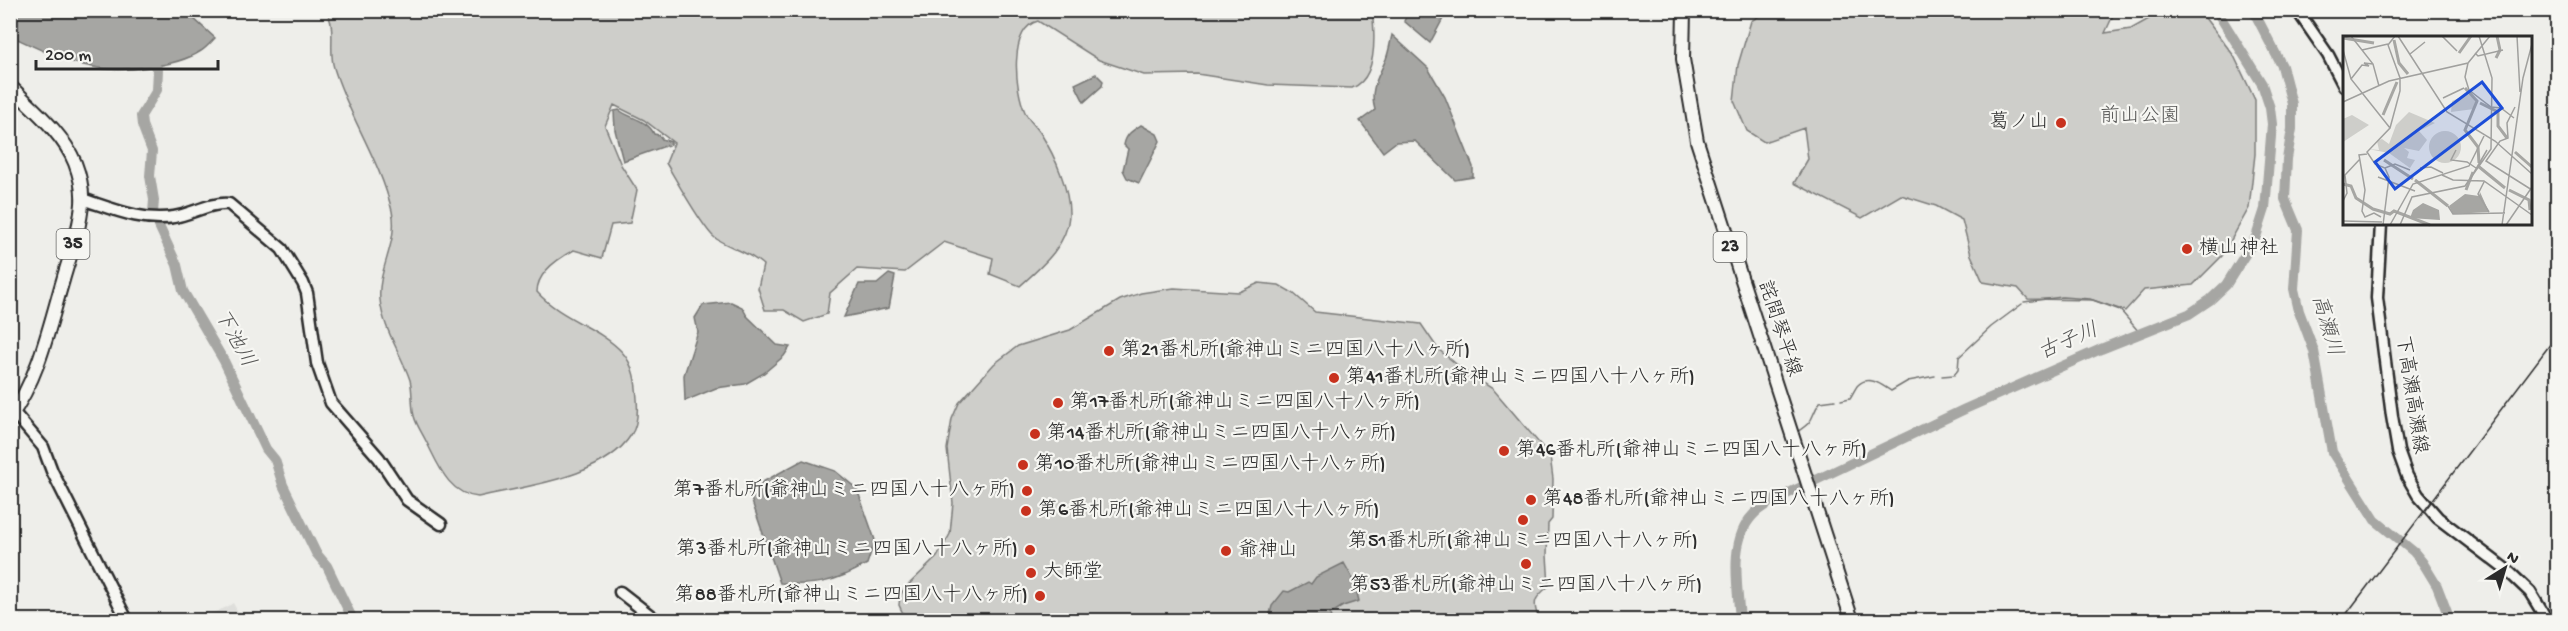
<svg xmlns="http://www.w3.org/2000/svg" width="2568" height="631" viewBox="0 0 2568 631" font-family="'Gochi Hand','Klee One',sans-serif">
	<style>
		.built { fill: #dededb }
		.green { fill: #cececa; stroke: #7c7c7a; stroke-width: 1.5 }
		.water { fill: #a6a6a3; stroke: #757573; stroke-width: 1.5 }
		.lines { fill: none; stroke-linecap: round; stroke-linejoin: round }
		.stream { stroke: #757573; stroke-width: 1.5 }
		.river { stroke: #a6a6a3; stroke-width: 10 }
		.secondary-casing { stroke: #2b2b2b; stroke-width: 15 }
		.primary-casing { stroke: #2b2b2b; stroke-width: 16 }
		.secondary { stroke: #f6f6f2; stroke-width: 10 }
		.primary { stroke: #f6f6f2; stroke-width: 12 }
		.rail { stroke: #2b2b2b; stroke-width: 1.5 }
		.poi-dot { fill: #c8321e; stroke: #f6f6f2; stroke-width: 2 }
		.labels { text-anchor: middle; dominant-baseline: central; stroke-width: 4.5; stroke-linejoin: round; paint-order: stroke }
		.shield { fill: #f6f6f2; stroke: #686867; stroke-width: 1.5 }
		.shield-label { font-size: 18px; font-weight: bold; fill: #2b2b2b }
		.park-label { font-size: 20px; fill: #545453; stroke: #f6f6f2 }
		.poi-label { font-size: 20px; fill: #2b2b2b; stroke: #f6f6f2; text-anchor: start }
		.street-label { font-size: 20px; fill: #2b2b2b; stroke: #f6f6f2 }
		.water-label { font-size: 21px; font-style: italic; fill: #565655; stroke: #f6f6f2 }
		.inset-river { fill: none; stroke: #a6a6a3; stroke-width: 3 }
		.inset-road { fill: none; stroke: #a0a09e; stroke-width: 1.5 }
		.view { fill: #1d4ed8; fill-opacity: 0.15; stroke: #1d4ed8; stroke-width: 3 }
		.inset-edge { fill: none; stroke: #2b2b2b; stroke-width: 3 }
	</style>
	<rect width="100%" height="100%" fill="#eeeeea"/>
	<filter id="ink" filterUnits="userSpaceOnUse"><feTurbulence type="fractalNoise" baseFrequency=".0167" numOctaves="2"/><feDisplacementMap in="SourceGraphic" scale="12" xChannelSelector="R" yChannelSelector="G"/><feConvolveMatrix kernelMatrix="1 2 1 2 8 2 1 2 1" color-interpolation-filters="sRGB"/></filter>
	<g filter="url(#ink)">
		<path class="built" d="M233,603L242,620H196L227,607Z"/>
		<path class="green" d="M1372,10C1375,34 1378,78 1352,88L1268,85L1197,74L1144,75L1099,60L1038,21C1008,29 1015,90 1025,112C1028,120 1036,126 1041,134C1055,156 1070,190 1069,216C1067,246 1041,267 1020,286L990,274L993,258L944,242L905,272L857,269L830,293L827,314L804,322L784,310H765L758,288L763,265C748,251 731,249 715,238C703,229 675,178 666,163L674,143L644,120L614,105L605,126L621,165L637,190L630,223L611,225L602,258L574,250C559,258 537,273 537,292C562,320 599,327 622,352C634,365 636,383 637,399C638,411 638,425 631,435C604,478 524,486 478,497C448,494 438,464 426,441C422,433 416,424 414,416C411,404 413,392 410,380C401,353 383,329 380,300C377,269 399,243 392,211C380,160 349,117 334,68C328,50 337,27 326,11Z
			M1767,11H2115L2105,33L2131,29L2163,11L2202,14L2234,56L2255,100V154L2249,208L2222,256L2193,285L2144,290L2125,311L2093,300L2028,299L2018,288L1983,282L1971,255L1962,220L1936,206L1901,195L1862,218L1794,183L1808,159L1804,128L1764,142L1747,131L1734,101L1738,65L1751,21Z
			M1259,283L1279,285L1293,293L1315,312L1421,324L1438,349L1466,372L1493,389L1550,456L1553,479L1552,519L1548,524L1547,555L1549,586C1534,598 1532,602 1539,620H906L899,605L900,596L904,589L937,557L950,534L953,503L947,449L952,419L959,403L994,364L1018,346L1070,330L1120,300L1141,293L1174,288L1239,292Z"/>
		<path class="water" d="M190,10L191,16L215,38C211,42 206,48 201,51C176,67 122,73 93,67C64,62 37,48 11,36V11Z
			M1409,11H1447L1430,43L1404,21Z
			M1392,35L1428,68L1445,97L1473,167V177L1455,180L1415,141L1396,142L1383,152L1360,121L1375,110C1369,89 1378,78 1386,59C1389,51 1390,43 1392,35Z
			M1096,74L1103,81L1102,86L1084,102L1075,84Z
			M619,110C629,118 648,120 654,134L659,135L662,139L671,142V144L623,161L615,130L614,111Z
			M1141,125L1157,134L1160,141L1139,183L1127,178L1123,170L1128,149L1124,145C1126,134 1133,130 1141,125Z
			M889,274L895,276L889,308L844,317L859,284H877Z
			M731,302L742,307L747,316L777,345L790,347L784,356L764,373L745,384L716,388L685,401L684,375L698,332L695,318L703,305Z
			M803,460L835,471L857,489L875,540L867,564C837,581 815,587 780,583L748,490Z
			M1344,563L1354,581L1359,601L1343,606L1330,614L1331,619L1325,620H1272L1269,618L1272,606L1284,591L1289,592L1308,582L1311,584L1316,577Z"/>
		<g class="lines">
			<path class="stream" d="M2024,302L2062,297L2090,299L2120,310L2140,333
				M1942,376L1954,375L1958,370L1959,357L1991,327L2022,304
				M1841,400L1850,398C1853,394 1855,388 1858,385C1869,374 1883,386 1891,391L1908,381L1935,376
				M1797,432C1817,419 1809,418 1820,402L1835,400"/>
			<path class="river" d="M2253,10L2282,66L2292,104V129L2287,159L2285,199L2298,230L2294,289L2299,311L2314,351L2332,452L2375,520L2414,552L2423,563L2437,586L2450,620
				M154,65L158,70L157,90L141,116L142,125L152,151L150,176L154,200L153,213L177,265L183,291L224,361L266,449L275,460L283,485L316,553L327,566L353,620
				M1740,620C1738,588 1728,541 1753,515C1758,509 1766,505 1772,501L1965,409L2101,349L2189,314L2210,300L2226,285L2256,237L2265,209L2272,124L2270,108L2262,84L2216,10"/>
			<g class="secondary-casing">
				<path id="secondary" d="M2297,10L2328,55L2344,86
					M82,199C113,209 142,222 174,217C192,214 211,202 229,204L282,249L303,283L307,293L317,363L331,403L379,458L407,500L441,524
					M2381,224L2377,298L2392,416L2398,451L2407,476L2418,495L2438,518L2509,572L2530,592L2547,620
					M10,408L43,447L52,471L127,620
					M620,592L656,620"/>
			</g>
			<g class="primary-casing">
				<path id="primary" d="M1684,10L1683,59L1697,141L1852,620
					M10,86C33,109 63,133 75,163C80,176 83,191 82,204C80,230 70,255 63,280C49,327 39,377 10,417"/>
			</g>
			<use href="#secondary" class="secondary"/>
			<use href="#primary" class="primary"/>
			<path class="rail" d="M2342,620L2558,334"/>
		</g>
	</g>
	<g class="poi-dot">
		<circle cx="2061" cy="123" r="6"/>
		<circle cx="2187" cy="249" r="6"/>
		<circle cx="1109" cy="351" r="6"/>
		<circle cx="1334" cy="378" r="6"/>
		<circle cx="1058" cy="403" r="6"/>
		<circle cx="1035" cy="434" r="6"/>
		<circle cx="1504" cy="451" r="6"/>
		<circle cx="1023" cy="465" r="6"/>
		<circle cx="1027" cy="491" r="6"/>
		<circle cx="1531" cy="500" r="6"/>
		<circle cx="1026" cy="511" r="6"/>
		<circle cx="1523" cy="520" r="6"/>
		<circle cx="1030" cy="550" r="6"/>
		<circle cx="1226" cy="551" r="6"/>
		<circle cx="1526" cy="564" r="6"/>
		<circle cx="1031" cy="573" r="6"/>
		<circle cx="1040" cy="596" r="6"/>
	</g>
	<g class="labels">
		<g class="shield">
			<rect x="56.5" y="229" width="33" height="30" rx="4.5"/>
			<rect x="1713.5" y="232" width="33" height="30" rx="4.5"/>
		</g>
		<g class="shield-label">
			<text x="73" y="244">35</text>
			<text x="1730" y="247">23</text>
		</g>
		<g class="park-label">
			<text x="2140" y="117">前山公園</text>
		</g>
		<g class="poi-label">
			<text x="2049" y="123" text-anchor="end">葛ノ山</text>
			<text x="2199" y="249">横山神社</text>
			<text x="1121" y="351">第21番札所(爺神山ミニ四国八十八ヶ所)</text>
			<text x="1346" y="378">第41番札所(爺神山ミニ四国八十八ヶ所)</text>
			<text x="1070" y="403">第17番札所(爺神山ミニ四国八十八ヶ所)</text>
			<text x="1047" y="434">第14番札所(爺神山ミニ四国八十八ヶ所)</text>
			<text x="1516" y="451">第46番札所(爺神山ミニ四国八十八ヶ所)</text>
			<text x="1035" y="465">第10番札所(爺神山ミニ四国八十八ヶ所)</text>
			<text x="1015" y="491" text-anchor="end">第7番札所(爺神山ミニ四国八十八ヶ所)</text>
			<text x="1543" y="500">第48番札所(爺神山ミニ四国八十八ヶ所)</text>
			<text x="1038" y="511">第6番札所(爺神山ミニ四国八十八ヶ所)</text>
			<text x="1523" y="542" text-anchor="middle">第51番札所(爺神山ミニ四国八十八ヶ所)</text>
			<text x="1018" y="550" text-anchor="end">第3番札所(爺神山ミニ四国八十八ヶ所)</text>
			<text x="1238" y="551">爺神山</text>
			<text x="1043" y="573">大師堂</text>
			<text x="1526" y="586" text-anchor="middle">第53番札所(爺神山ミニ四国八十八ヶ所)</text>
			<text x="1028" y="596" text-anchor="end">第88番札所(爺神山ミニ四国八十八ヶ所)</text>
		</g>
		<g class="street-label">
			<text transform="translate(1778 329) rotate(72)">詫間琴平線</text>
			<text transform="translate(2410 395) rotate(81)">下高瀬高瀬線</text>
		</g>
		<g class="water-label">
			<text transform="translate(2325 326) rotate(74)">高瀬川</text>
			<text transform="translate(233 339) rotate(61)">下池川</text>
			<text transform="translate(2069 343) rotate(-23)">古子川</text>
		</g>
	</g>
	<g transform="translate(2343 36)">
		<rect width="189" height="189" fill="#eeeeea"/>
		<path d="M125,58L133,64L131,73L108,76L109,65ZM66,76L92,87L76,95L84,104L76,115L61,112L66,116L64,122L72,124L67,132L46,117L25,113L36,114L34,105L39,103L46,108L53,89ZM9,79L26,89L0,106V83ZM86 111a16 16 0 1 1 32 0a16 16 0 1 1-32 0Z" fill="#cececa"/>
		<path d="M137,156L146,176L110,178L106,170L122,158L136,160ZM80,167L96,174L97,184L67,182L70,174Z" fill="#a6a6a3"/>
		<path class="inset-river" d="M0,2L31,7M51,4L56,27L65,38M116,17L128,0M153,22L157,14L154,0M122,52L134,65L122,94L135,111L136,127M137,67L155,76V90L164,102M40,79L54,46M172,116L189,131M41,124L70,143M135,130L162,152M72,144L105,170M0,148L8,150L13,162L30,173L47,178L51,175L87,189M123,154L130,136M166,154L186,164L187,174"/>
		<path class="inset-road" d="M8,0L30,28L36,50M55,0L104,76L152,105L189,138M99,0L114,15M174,0L177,56M0,14L8,43L47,92M19,14L45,8M132,17L135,20L160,14M67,18L82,6M125,27L122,41L126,54L148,71L158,72L171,82M8,43L19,29L26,30L21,27L30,28M100,62L121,52M0,66L46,45L125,27L147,0M172,71L164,87L165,102L157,105L143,125L189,154M113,114L108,124L124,126L133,132M24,118L16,119L22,154L19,175L22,181L31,177L38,181M42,132L52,128L67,134M77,132L88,131L100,137M99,139L110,144L141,145L189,179M35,141L72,155M126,145L144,114M141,146L135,158L146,176M0,165L4,157L2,139L17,123M105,170L110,178L162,177M0,185L39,186M40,189L46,141L42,132L32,128L24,116L47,92L57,55V42L45,9L52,0M47,189L70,148L126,130L141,100M57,189L69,161L122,150L148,113L149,42L136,0M159,189L180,42L189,8M163,189L189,151"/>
		<path class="view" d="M139,46L159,72L52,153L32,126Z"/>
		<rect width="189" height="189" class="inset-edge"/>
	</g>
	<rect width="2568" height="631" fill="none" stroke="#f6f6f2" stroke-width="36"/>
	<rect x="18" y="18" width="2532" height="595" fill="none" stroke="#2b2b2b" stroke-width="2" filter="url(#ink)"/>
	<g transform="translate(2505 568) rotate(37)" stroke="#f6f6f2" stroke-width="4.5" paint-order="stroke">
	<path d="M0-4.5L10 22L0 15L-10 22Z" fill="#2b2b2b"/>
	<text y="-9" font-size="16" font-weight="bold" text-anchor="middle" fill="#2b2b2b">N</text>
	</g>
	<path d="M36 60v9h182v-9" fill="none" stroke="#2b2b2b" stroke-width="3"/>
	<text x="45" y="60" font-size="18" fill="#2b2b2b" stroke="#f6f6f2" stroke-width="4.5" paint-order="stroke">200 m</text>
</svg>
